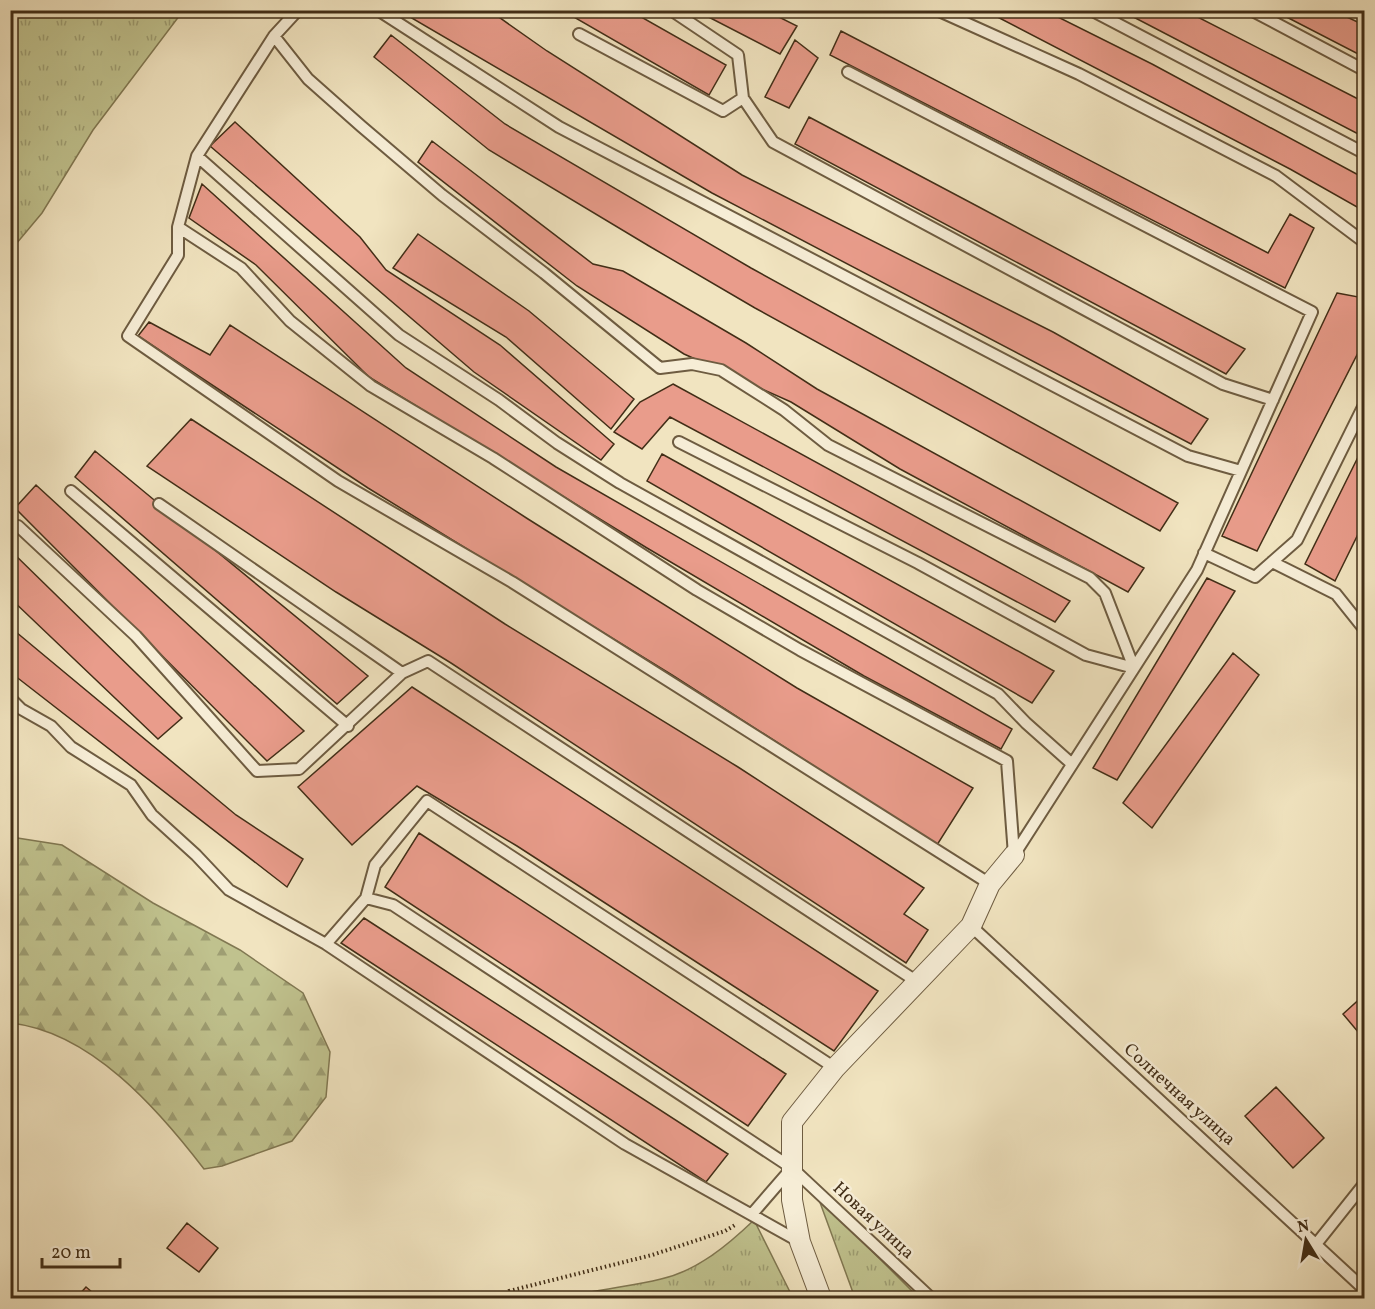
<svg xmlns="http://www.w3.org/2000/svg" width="1375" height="1309" viewBox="0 0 1375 1309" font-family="Vollkorn,serif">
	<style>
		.grass { fill: url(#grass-tufts); stroke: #817852; stroke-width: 1.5 }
		.forest { fill: url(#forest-firs); stroke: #817852; stroke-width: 1.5 }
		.building { fill: #e99c8b; stroke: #422e17; stroke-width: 1.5 }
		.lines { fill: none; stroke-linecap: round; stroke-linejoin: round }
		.lane-casing { stroke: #6e5c41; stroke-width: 14 }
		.street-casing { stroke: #6e5c41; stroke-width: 22 }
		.path { stroke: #422e17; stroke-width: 4; stroke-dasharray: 1.5 3; stroke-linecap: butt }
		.lane { stroke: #f6edd6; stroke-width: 10 }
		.street { stroke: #f6edd6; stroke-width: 20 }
		.labels { text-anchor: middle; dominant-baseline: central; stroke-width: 5; stroke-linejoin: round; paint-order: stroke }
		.street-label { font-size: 18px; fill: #422e17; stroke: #f6edd6 }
	</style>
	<defs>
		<pattern id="grass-tufts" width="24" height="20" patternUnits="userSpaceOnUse" patternTransform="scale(1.5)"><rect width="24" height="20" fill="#c0c28e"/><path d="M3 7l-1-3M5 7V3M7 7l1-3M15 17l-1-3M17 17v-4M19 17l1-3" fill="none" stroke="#9e9e73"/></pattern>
		<pattern id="forest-firs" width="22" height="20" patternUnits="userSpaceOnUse" patternTransform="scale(1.5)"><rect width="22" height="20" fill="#c0c28e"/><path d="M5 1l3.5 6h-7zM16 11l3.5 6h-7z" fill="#9e9e73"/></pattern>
	</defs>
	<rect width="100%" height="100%" fill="#f1e4c0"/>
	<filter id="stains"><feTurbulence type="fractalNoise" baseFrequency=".00333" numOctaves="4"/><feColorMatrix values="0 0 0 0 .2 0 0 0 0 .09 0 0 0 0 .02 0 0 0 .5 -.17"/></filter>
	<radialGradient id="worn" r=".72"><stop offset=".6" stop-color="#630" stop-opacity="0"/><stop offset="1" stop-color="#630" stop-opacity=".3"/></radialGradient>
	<path class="grass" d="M11,10L183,11L93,130L42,213L11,250Z
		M818,1197L919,1298H855Z
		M754,1220L793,1298H565C597,1289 629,1287 661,1279C697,1271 728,1245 754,1220Z"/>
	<path class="forest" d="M11,837L62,845L153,903L240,950L303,993L330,1052L326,1097L292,1141L222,1166L204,1169C158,1109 91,1032 11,1023Z"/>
	<path class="building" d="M398,10H488L493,13L547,51L742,175L1053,332L1208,419L1191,444L712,193Z
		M575,10H629L726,65L709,95L572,16Z
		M695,10H765L797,26L780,54Z
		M984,10H1044L1152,64L1364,178V211L1290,169Z
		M1120,10H1184L1364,102V137Z
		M1273,10H1332L1364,25V57Z
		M841,31L1268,253L1290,214L1314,228L1285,288L830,55Z
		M391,35L505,124L751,268L1178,503L1160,531L755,308L649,246L489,150L374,57Z
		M795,40L818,58L789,108L765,97Z
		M809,117L977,206L1245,349L1226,374L795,144Z
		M235,122L360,237L386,270L500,345L614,444L601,460L474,372L210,146Z
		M432,141L593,264L623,271L746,343L817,389L1144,568L1128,592L900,469L791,402L684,354L577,286L418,162Z
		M202,184L406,368L556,467L1012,729L1001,749L864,676L647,548L369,377L256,265L189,218Z
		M418,234L529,311L634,399L611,429L506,337L393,268Z
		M1337,293L1364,298V341L1257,551L1222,536Z
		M149,322L210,355L230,325L528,519L797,688L973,788L937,845L672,675L368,488L138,336Z
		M673,384L1070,601L1055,622L670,417L642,449L614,432L640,402Z
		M191,419L505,624L738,767L924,888L904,914L928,930L906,963L451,663L336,592L147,466Z
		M1364,445V522L1335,581L1305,564Z
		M95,451L159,504L368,676L337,704L75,477Z
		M662,454L1054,671L1032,703L647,481Z
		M36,485L304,731L267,761L15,508Z
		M10,550L182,718L158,739L10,598Z
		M1207,578L1235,591L1117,780L1093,768Z
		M10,627L236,815L303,859L287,887L10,672Z
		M1233,653L1259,675L1152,828L1123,803Z
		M412,687L878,991L834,1051L517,846L417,786L352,845L298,787Z
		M419,833L786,1074L748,1126L385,887Z
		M364,918L728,1154L706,1182L341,943Z
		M1364,995V1039L1343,1014Z
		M1276,1087L1324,1138L1293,1168L1245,1116Z
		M187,1223L218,1248L199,1272L167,1248Z
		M86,1287L99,1298H76Z"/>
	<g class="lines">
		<g class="lane-casing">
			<path id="lane" d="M298,10L274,36L197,156L178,227V255L128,336L338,481L512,582L990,884
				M378,10L559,127L1188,456L1241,471
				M671,10L738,55L743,98
				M937,10L1079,74L1276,176L1364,242
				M1091,10L1364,153
				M1251,10L1364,70
				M579,34L723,111L743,98L773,142L1223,384L1273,400
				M274,36L308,79L361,126L442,195L544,273L660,368L692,364L721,370L784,410L828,445L1090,578L1105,593L1134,668
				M848,72L1312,312L1197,570L1014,855
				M197,156L399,335L499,400L557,443L620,483L998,694L1026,723L1072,764
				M178,227L241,268L290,321L371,386L493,458L697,590L800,650L1007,761L1014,855
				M679,442L918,563L1086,655L1134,668
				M71,491L348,726
				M159,504L402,673
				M10,526H18L136,636L257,771L299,769L402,673L428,661L916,981
				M1204,553L1255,577L1297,540L1364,405
				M1272,562L1336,594L1364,629
				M10,698L21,709L51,726L71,747L131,785L152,815L196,855L229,890L326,944L625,1144L800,1242
				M366,898L393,905L792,1168L931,1298
				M971,926L1364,1289
				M326,944L366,898L375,865L427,801L835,1068
				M752,1214L791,1169
				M1317,1243L1364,1184"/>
		</g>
		<g class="street-casing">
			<path id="street" d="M821,1298L800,1242L792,1200V1122L835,1068L971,926L990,884L1014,855"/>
		</g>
		<path class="path" d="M503,1298L509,1291L652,1255L725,1231L735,1225"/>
		<use href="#lane" class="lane"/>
		<use href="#street" class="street"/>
	</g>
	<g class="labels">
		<g class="street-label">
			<text transform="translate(1179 1095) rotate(42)">Солнечная улица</text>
			<text transform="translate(873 1221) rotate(43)">Новая улица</text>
		</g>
	</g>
	<rect width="1375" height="1309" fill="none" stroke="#f1e4c0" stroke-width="36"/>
	<rect x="12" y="12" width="1351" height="1285" fill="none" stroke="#422e17" stroke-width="3"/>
	<rect x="18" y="18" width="1339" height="1273" fill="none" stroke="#422e17" stroke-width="1.5"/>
	<g transform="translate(1306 1240) rotate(349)" stroke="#f6edd6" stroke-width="4.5" paint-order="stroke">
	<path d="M0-4.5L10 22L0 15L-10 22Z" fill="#422e17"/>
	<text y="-9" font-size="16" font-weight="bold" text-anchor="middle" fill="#422e17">N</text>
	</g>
	<path d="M42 1258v9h78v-9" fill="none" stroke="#422e17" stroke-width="3"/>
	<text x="51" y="1258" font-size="18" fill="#422e17" stroke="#f6edd6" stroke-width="4.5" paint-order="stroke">20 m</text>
	<rect width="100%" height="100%" filter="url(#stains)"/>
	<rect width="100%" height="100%" fill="url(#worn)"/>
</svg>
